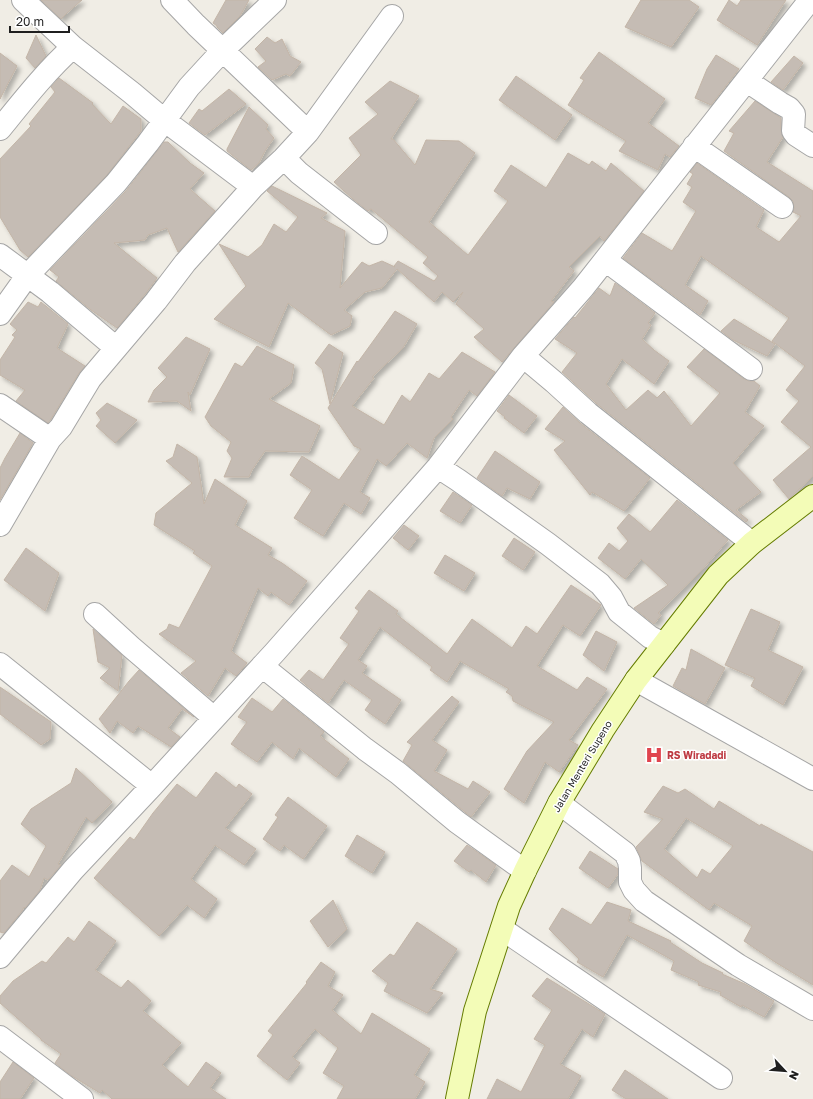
<svg xmlns="http://www.w3.org/2000/svg" width="813" height="1099" viewBox="0 0 813 1099" font-family="'Golos Text',sans-serif">
	<style>
		.building { fill: #c5bcb4; stroke: #c3b5a7; fill-rule: evenodd; filter: url(#shadow) }
		.lines { fill: none; stroke-linecap: round; stroke-linejoin: round }
		.minor-casing { stroke: #a6a6a6; stroke-width: 24 }
		.tertiary-casing { stroke: #a6a6a6; stroke-width: 24 }
		.secondary-casing { stroke: #657c00; stroke-width: 24 }
		.minor { stroke: #fff; stroke-width: 22 }
		.tertiary { stroke: #fff; stroke-width: 22 }
		.secondary { stroke: #f3fcb7; stroke-width: 22 }
		.labels { text-anchor: middle; dominant-baseline: central; stroke-width: 3; stroke-linejoin: round; paint-order: stroke }
		.health-label { font-size: 10px; font-weight: bold; fill: #be3a42; stroke: #fff; text-anchor: start }
		.street-label { font-size: 10px; fill: #1f1f1f; stroke: #fff }
	</style>
	<defs>
		<filter id="shadow"><feDropShadow dx="3.5" dy="3.5" stdDeviation="2" flood-color="#0004"/></filter>
	</defs>
	<rect width="100%" height="100%" fill="#f0ede5"/>
	<path class="building" d="M41,0H82L67,13L61,19Z
		M226,0H249L240,16L223,33L217,27V26L213,23Z
		M641,0H689L699,7L671,47L625,27Z
		M729,0L737,6L741,0H786L757,45L717,20Z
		M36,35L46,56L35,68L26,58Z
		M267,37L275,43L282,39L290,56L301,62L290,76L286,74L272,80L258,67L266,61L255,49Z
		M599,52L665,99L648,123L679,146L670,157L665,154L658,170L619,151L626,141L568,105L584,80L580,78Z
		M0,53L17,66L0,99Z
		M716,55L739,69L711,105L695,98L707,69Z
		M794,56L803,63L783,90L771,82Z
		M516,76L572,115L555,140L499,100Z
		M59,78L93,103L92,104L111,124L123,106L141,119V131L107,175L28,257L20,250L0,217V159L31,126L29,124L55,92L51,87Z
		M390,81L419,96L391,139H393L415,165L426,140L459,141L475,153L429,222L468,255L508,201L494,191L511,165L546,188L568,153L589,165L592,161L606,171L611,163L644,191L604,241L600,236L569,267L574,271L551,301L554,302L514,348L502,362L474,337L484,329L456,304L463,292L453,302L442,292L434,302L397,269L382,288L365,292L344,310L352,316L350,326L331,335L288,303L269,347L214,319L246,286L219,244L248,257L262,245L274,224L286,232L298,217L267,191L272,186L327,213L321,218L345,231L340,288L362,262L369,266L382,261L395,267L394,266L398,261L434,281L438,276L423,263L428,257L371,209L368,211L353,199L334,182L361,155L349,138L378,114L365,102Z
		M229,89L246,104L205,135L189,123L199,109L202,111Z
		M755,101L781,118V130L783,137L767,162L813,191V476L789,499L773,480L811,447L781,422L799,401L786,390L805,366L772,341L789,318L701,256L685,285L708,301L700,315L623,258L642,233L672,251L696,211L683,202L692,187L687,184L693,174L690,172L697,163L764,210L756,227L779,242L801,216L793,212L794,208L793,201L789,197L724,151L734,133L729,131Z
		M249,107L268,125L266,129L274,138L265,151L259,163L251,170L227,151V149Z
		M164,142H168L190,163L204,173L190,189L215,211L178,252L167,228L148,235L145,240L114,243L157,278L146,293L117,328L91,310L56,281L59,277L50,270L125,192Z
		M615,283L655,313L648,323L651,325L642,339L654,350L669,361L654,384L622,359L606,384L626,410L648,390L657,398L664,391L691,426L720,393L687,367L704,349L744,379L749,381H754L760,386L745,412L764,426L733,463L761,492L736,510L748,520L746,522L596,403L562,372L577,353L555,339L574,317L575,318L599,288L610,296Z
		M28,302L38,307L41,302L68,324L57,348L85,366L79,373L51,419L48,423L16,401L25,390L0,375V360L15,337L12,335L17,330L10,324Z
		M395,311L417,324L403,348L372,377L374,378L352,406L384,425L402,395L410,402L429,373L439,379L462,352L495,372L477,396L469,390L451,417L453,419L434,438L427,458L407,443L386,466L377,459L360,492L370,498L361,514L344,503L323,536L294,518L312,490L290,475L302,456L339,480L361,449L354,446L328,408L357,361L358,362Z
		M734,319L775,344L767,356L733,340L721,331Z
		M186,337L210,349L190,395L188,392L191,411L177,401L148,402L154,390L167,377L158,368Z
		M329,344L343,353L330,404L322,369L315,363Z
		M257,346L294,365L291,383L269,399L320,426L309,452L265,451L252,470L249,477H224L232,458L227,451L231,442L211,426L205,417L235,363L242,367Z
		M509,395L537,416L524,433L504,418L505,417L497,411Z
		M107,403L137,420L115,443L96,426L101,420L96,413Z
		M563,407L580,423L650,478L624,511L592,492L590,495L554,450L565,441L545,429Z
		M20,433L33,443L0,500V468L5,458Z
		M177,444L197,457L204,504L215,479L247,501L235,525L272,548L268,555L282,563L307,581L289,605L271,592L268,596L258,588L231,651L247,663L236,676L225,668L208,696L181,673L196,661L159,634L167,629L169,624L179,628L212,566L193,553L195,551L154,525L156,513L192,483L166,461L173,457Z
		M495,451L540,482L530,499L507,488L502,496L477,478Z
		M453,492L472,505L460,523L440,511Z
		M677,500L728,540L701,571L658,613L661,615L654,624L634,608L668,585L641,559L625,579L598,558L609,543L619,551L628,541L617,528L629,514L650,532Z
		M404,525L419,536L408,550L393,538Z
		M514,538L535,552L523,570L502,556Z
		M26,548L59,573L45,611L4,580Z
		M445,555L475,573L464,591L434,573Z
		M571,585L601,605L580,636L563,625L537,666L577,690L587,677L607,689L569,740L578,745L559,772L545,762L524,803L504,789L527,751L554,722L513,701L512,696L506,692L509,689L460,661L447,682L430,670L432,667L380,627L358,660L367,666L362,673L401,700L385,724L365,710L372,700L344,680L328,703L300,680L309,670L323,680L349,644L340,638L359,611L355,608L369,590L398,611L396,614L447,654L472,619L512,648L526,626L537,634Z
		M751,609L780,622L768,650L803,667L783,705L751,686L755,678L725,665Z
		M93,629L122,655L118,691L100,678L110,668L98,662Z
		M596,631L617,642L604,671L583,655Z
		M691,649L725,668L705,704L673,686L682,668L686,670Z
		M139,670L194,717L182,709L168,728L180,737L171,747L138,726L133,733L117,721L110,733L99,719L129,681Z
		M0,687L51,722L50,739L41,745L0,714Z
		M452,696L459,702L432,740L447,750L434,771L468,789L473,781L490,792L471,817L403,761L412,745L407,742Z
		M252,698L272,712L283,699L324,732L320,736L349,759L336,777L299,748L293,759L272,742L257,762L231,744L247,722L238,717Z
		M76,768L112,802L92,823L86,817L58,864L61,865L48,880L44,878L40,890L25,908L24,907L22,911L4,933L0,932V881L12,865L29,877L46,846L21,824L31,809L71,783Z
		M216,772L236,788L239,784L252,794L225,828L256,849L244,865L215,845L191,879L217,899L204,918L187,905L159,936L94,878L130,837L134,840L153,813L177,784L196,798Z
		M663,786L678,793L685,789L714,809L719,801L760,826L761,824L813,852V985L775,962L744,941L752,926L714,903L709,910L642,861L636,847L663,819L644,812ZM686,818L733,846L710,874L702,869L697,878L664,849Z
		M288,797L327,826L303,859L284,845L280,851L263,839L278,817L275,815Z
		M357,835L385,852L372,873L345,856Z
		M467,845L496,865L486,882L471,870L469,872L454,861Z
		M590,851L618,869V874L608,888L579,868Z
		M333,900L347,929L328,947L310,921Z
		M607,902L631,910L628,921L671,941L670,942L702,963L723,973L722,974L745,984L774,1001L764,1017L742,1005L741,1007L720,995L721,992L698,985L699,982L671,970L674,961L627,935L603,977L577,962L579,959L549,929L562,908L591,925Z
		M89,921L116,941L95,970L121,988L128,980L151,1001L143,1011L181,1043L162,1065L188,1087L206,1062L221,1073L210,1088L226,1099H112L102,1090L100,1093L72,1076L55,1063L61,1054L41,1040V1039L0,1003V996L13,981L42,961L46,963L68,937L74,942Z
		M417,922L457,949L430,989L443,993L427,1013L384,991L388,983L372,971L390,954L394,956Z
		M321,962L335,972L328,986L343,995L332,1010L361,1034L372,1013L430,1049L414,1075L425,1082L415,1099H337L344,1086L323,1073L338,1048L315,1029L292,1057L300,1063L287,1080L257,1056L273,1035L268,1031L307,983L306,982Z
		M547,978L605,1014L593,1037L582,1029L560,1064L581,1076L568,1099H487L497,1079L521,1092L545,1045L534,1039L552,1010L532,996Z
		M13,1062L34,1078L20,1099H0V1082Z
		M625,1070L668,1099H626L612,1090Z"/>
	<g class="lines">
		<g class="minor-casing">
			<path id="minor" d="M23,0L73,47
				M172,0L196,25L308,132
				M747,81L780,103L789,108L794,114L793,131L796,135L813,146
				M0,129C22,102 47,70 73,47L132,93L164,120L253,187
				M694,146L782,207
				M284,158L308,132L392,16
				M0,255L50,292L116,348
				M605,260L751,369
				M0,314L27,276L116,183L148,143L189,87L223,50L275,0
				M523,356L554,382L588,413L752,543
				M0,405L50,439
				M438,467L458,480L548,544L600,584L611,597L619,612L634,624L650,637L664,644
				M0,525L50,439L61,427L90,379L156,301L185,263L253,187L284,158L299,173L376,233
				M95,614L131,647L214,718
				M0,664L152,786
				M262,666L365,749L398,773L457,822L525,871
				M636,680L813,779
				M559,803L625,853L629,861L630,868V882L634,890L644,901L738,965L813,1009
				M502,929L721,1078
				M0,957L73,870L152,786L275,652L438,467L523,356L583,288L810,0"/>
		</g>
		<g class="tertiary-casing">
			<path id="tertiary" d="M0,1037L82,1099"/>
		</g>
		<g class="secondary-casing">
			<path id="secondary" d="M457,1099L475,1011L509,906L525,871L559,803L603,730L636,680L718,575L752,543L813,496"/>
		</g>
		<use href="#minor" class="minor"/>
		<use href="#tertiary" class="tertiary"/>
		<use href="#secondary" class="secondary"/>
	</g>
	<defs>
		<g id="hospital-bare" transform="scale(1.38)"><path d="M-5-5h3v3.5h4V-5h3V5h-3V1.5h-4V5h-3Z" fill="#e0444e" stroke="#fff" stroke-width="2.5" paint-order="stroke"/></g>
	</defs>
	<g fill-rule="evenodd">
		<use href="#hospital-bare" x="654" y="755"/>
	</g>
	<g class="labels">
		<g class="health-label">
			<text x="667" y="755">RS Wiradadi</text>
		</g>
		<g class="street-label">
			<text transform="translate(582 766) rotate(-59)">Jalan Menteri Supeno</text>
		</g>
	</g>
	<g transform="translate(785 1071) rotate(116)" stroke="#ffffff" stroke-width="3" paint-order="stroke">
	<path d="M0-3L7 15L0 10L-7 15Z" fill="#1f1f1f"/>
	<text y="-6" font-size="11" font-weight="bold" text-anchor="middle" fill="#1f1f1f">N</text>
	</g>
	<path d="M10 26v6h59v-6" fill="none" stroke="#1f1f1f" stroke-width="2"/>
	<text x="16" y="26" font-size="12" fill="#1f1f1f" stroke="#ffffff" stroke-width="3" paint-order="stroke">20 m</text>
</svg>
